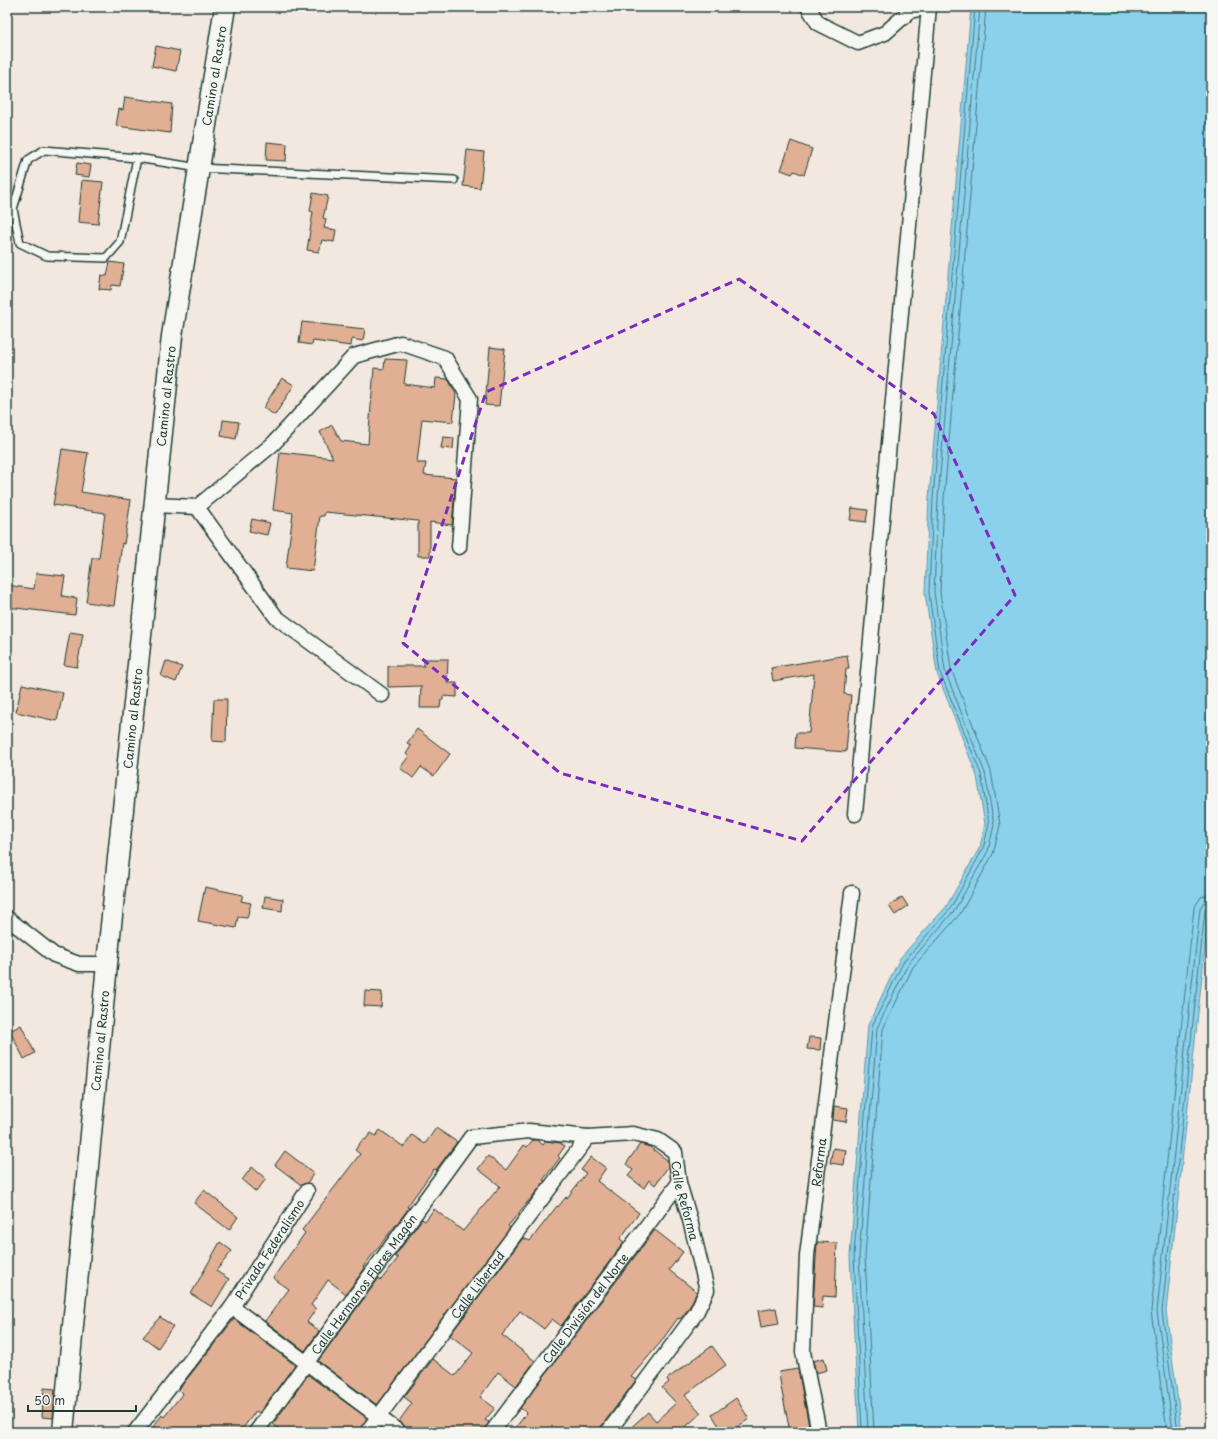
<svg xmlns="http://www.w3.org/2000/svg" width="1218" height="1439" viewBox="0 0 1218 1439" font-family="'Playpen Sans',sans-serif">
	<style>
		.water { fill: #8bd1ec; stroke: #6096a2 }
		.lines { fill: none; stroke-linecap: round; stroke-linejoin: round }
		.shore { stroke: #4a787e; stroke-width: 1 }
		.building { fill: #e1af93; stroke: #1f3d34 }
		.lane-casing { stroke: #1f3d34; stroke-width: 10 }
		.street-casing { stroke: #1f3d34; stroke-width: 17 }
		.secondary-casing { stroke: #1f3d34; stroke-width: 23 }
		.lane { stroke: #f6f6f2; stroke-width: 7 }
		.street { stroke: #f6f6f2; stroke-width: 14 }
		.secondary { stroke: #f6f6f2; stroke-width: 20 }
		.marked { fill: none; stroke: #7b2cbf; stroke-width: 3; stroke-dasharray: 8 5; stroke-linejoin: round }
		.labels { text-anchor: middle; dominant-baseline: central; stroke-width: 3; stroke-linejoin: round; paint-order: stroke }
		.street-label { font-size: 12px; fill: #1f3d34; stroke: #f6f6f2 }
	</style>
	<rect width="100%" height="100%" fill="#f2e8df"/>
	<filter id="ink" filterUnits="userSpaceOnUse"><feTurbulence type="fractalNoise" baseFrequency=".025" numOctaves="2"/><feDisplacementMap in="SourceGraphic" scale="8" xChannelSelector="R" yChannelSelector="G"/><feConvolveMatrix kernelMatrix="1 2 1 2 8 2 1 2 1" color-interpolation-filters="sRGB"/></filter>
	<g filter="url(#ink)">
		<path class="water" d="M971,7H1211V892L1166,1311L1182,1432H859L850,1256L868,1025L900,958L946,907L980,847L985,824L977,776L937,673L925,593L929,498Z"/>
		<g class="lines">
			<path class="shore" d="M862,1432L854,1255L872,1026L904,961L950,909L983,849L989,824L981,774L940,672L929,593L933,498L975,7
				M868,1432L859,1256L877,1028L908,964L954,911L988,851L994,825L985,773L945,671L934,592L938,498L980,7
				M874,1432L865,1256L883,1029L913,967L960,914L993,854L1000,825L991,771L951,669L940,592L944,499L986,7
				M1167,1432L1151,1311L1194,908L1201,897L1211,894
				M1173,1432L1157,1311L1200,909L1203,903L1211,900
				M1178,1432L1162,1311L1205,910L1207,906H1211"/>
		</g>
		<path class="building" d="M156,46L180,51L176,71L152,66Z
			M125,97L172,104L170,133L116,126L119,109L123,110Z
			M791,141L812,149L804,175L794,171L792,174L781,170Z
			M267,142L287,144L286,161L266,160Z
			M467,150L484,152L480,188L463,186Z
			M77,163L91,165L89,177L75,175Z
			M82,180L103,182L98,224L78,222Z
			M313,193L328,196L323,218L326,219L324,228L336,230L334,242L322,240L319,252L307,250L313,212L310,211Z
			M110,262L124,264L120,286L112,285L111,290L99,289L101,275L107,276Z
			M302,322L365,329L363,341L352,339L351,346L313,341L312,345L299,343Z
			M490,347L505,349L499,406L485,405Z
			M385,359L407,360L404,384L435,388L436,378L448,379L456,394L453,422L422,419L417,463H426L424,475L456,478L452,525L430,522V556H418V521L325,512L324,516H320L313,571L286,568L293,513L273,510L280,452L333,458L320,432L332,425L341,441L368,444L374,368L384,369Z
			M282,378L294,385L275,415L263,408Z
			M223,420L239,422L236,439L221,436Z
			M443,437L454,438L453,449L441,448Z
			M62,449L88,453L81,492L131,500L124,544L122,543L114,606L86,602L92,558H99L105,513L53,505Z
			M852,508L868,510L866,522L850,520Z
			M252,519L270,523L267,535L249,531Z
			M36,573L65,576L62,596L77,598L75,615L7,607V585L34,589Z
			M70,632L83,634L77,667L64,665Z
			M847,655L849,669H846L844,694L851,695L846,752L795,748L796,733H809L814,674L773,681L771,668Z
			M424,659H448L447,683H457V697L443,696V700H441L440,708H420L421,686L388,687V666H424Z
			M166,661L182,667L176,682L161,676Z
			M22,684L63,693L57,721L16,712Z
			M214,699H227L226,742L212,741Z
			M417,729L450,754L434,776L421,767L413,778L400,768L409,756L406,754L411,746L407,743Z
			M205,887L243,895L241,901L251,903L247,918L238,917L236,928L198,921Z
			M265,896L283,899L282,911L263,908Z
			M902,897L908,906L895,915L889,906Z
			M365,991L382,992L381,1007L364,1006Z
			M21,1025L35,1053L24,1059L10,1031Z
			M809,1037L821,1038L820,1050L807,1049Z
			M834,1106L848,1108L846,1122L833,1120Z
			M436,1128L457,1142L436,1170L434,1169L407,1207L409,1208L363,1267L365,1268L346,1294L328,1280L311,1305L316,1309L307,1322L319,1331L305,1351L265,1321L289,1289L273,1278L305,1233L302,1230L360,1154L355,1150L363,1139L365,1140L371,1133L376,1136L380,1130L404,1147L412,1135L425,1144Z
			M533,1140H537L543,1145L546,1141L560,1143L565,1146L558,1156L560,1158L543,1180L545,1181L508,1226L510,1228L377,1405L318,1361L379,1278L381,1280L398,1258L395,1256L422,1219L425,1221L434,1209L463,1231L500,1186L478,1169L488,1156L506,1170L524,1145L527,1147Z
			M640,1144L650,1147L667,1160L668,1167L655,1185L649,1180L644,1188L628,1176L633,1170L626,1164Z
			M833,1148L846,1150L844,1165L830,1163Z
			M285,1151L314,1173L307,1183L301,1185L275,1165Z
			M591,1157L606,1168L597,1181L639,1213L620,1239L624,1242L561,1326L552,1319L544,1329L520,1311L502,1335L535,1361L516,1386L498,1372L480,1397L495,1408L485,1420L489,1422L484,1432H407L404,1425L399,1421L412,1403L404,1397L433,1359L455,1376L473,1353L450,1335L523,1238L530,1241L557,1206L558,1207L566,1197L567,1198L586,1173L581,1170Z
			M252,1167L266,1179L256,1192L242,1180Z
			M204,1190L238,1217L229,1230L194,1203Z
			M655,1230L683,1252L669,1270L697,1292L689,1308L680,1319L678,1318L660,1343L631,1377L636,1380L597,1432H512L527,1413L520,1408Z
			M220,1242L232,1251L216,1271L229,1279L212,1307L191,1294Z
			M817,1242L837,1243L835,1297L823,1296L822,1308L813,1307Z
			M776,1308L779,1324L761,1327L758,1311Z
			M160,1317L173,1326L158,1348L143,1337Z
			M234,1319L295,1365L259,1413L256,1411L240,1432H160L153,1427L162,1415L164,1417L183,1393L179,1389Z
			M712,1346L726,1365L685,1395L701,1413L680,1432H626L648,1412L656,1421L676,1403L662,1388L669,1382L667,1379Z
			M824,1358L827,1370L816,1373L813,1361Z
			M798,1369L809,1426V1432H790L781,1387L779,1372Z
			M308,1375L367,1418L359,1432H283L273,1424Z
			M44,1388L55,1389L53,1418L42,1417Z
			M736,1398L749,1419L730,1432H723L712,1415Z"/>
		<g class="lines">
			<g class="lane-casing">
				<path id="lane" d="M137,158L120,242L106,258L47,256L20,243L13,209L28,160L44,150L137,158L199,168L454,180"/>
			</g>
			<g class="street-casing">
				<g id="street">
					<path d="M808,7L818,23L858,43L885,33L910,11L929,7"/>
					<path d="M154,505L197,507L273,444L354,356L401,343L445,358L470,399L459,547"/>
					<path d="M197,507L276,617L382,695"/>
					<path d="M855,814L929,7"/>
					<path d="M7,918L54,955L79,964H107"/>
					<path d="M232,1307L399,1432"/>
					<path id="s1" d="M135,1432L232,1307L307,1191"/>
					<path id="s2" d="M256,1432L471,1137L529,1131L588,1137L633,1134L658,1140L675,1152L679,1183L690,1220L707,1290L696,1313L608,1432"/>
					<path id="s3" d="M367,1432L588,1137"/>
					<path id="s4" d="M492,1432L679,1183"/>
					<path id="s5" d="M819,1432L803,1352L807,1256L852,893"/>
				</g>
			</g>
			<g class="secondary-casing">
				<g id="secondary">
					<path id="s6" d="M63,1432L107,964L172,336L225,7"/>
				</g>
			</g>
			<use href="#lane" class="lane"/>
			<use href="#street" class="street"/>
			<use href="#secondary" class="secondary"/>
		</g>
	</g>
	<path class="marked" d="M739,279L934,414L1015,595L802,841L560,773L403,643L486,392Z"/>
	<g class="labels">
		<g class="street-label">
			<text stroke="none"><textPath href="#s6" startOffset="1365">Camino al Rastro</textPath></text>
			<text stroke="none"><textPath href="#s6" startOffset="1041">Camino al Rastro</textPath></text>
			<text stroke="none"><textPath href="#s6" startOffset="717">Camino al Rastro</textPath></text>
			<text stroke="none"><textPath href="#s6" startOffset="393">Camino al Rastro</textPath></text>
			<text stroke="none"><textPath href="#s5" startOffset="272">Reforma</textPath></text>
			<text stroke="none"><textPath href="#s2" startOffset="624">Calle Reforma</textPath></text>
			<text stroke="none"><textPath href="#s1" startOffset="227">Privada Federalismo</textPath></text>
			<text stroke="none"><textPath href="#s3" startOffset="184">Calle Libertad</textPath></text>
			<text stroke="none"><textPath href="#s2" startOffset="183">Calle Hermanos Flores Magón</textPath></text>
			<text stroke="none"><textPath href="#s4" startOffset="155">Calle División del Norte</textPath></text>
		</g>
	</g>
	<rect width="1218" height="1439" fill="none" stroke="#f6f6f2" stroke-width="24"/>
	<rect x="12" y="12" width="1194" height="1415" fill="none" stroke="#1f3d34" stroke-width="1.5" filter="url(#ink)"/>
	<path d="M28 1405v6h108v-6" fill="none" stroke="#1f3d34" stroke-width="2"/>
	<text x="34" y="1405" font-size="12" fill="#1f3d34" stroke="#f6f6f2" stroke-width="3" paint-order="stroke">50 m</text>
</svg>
